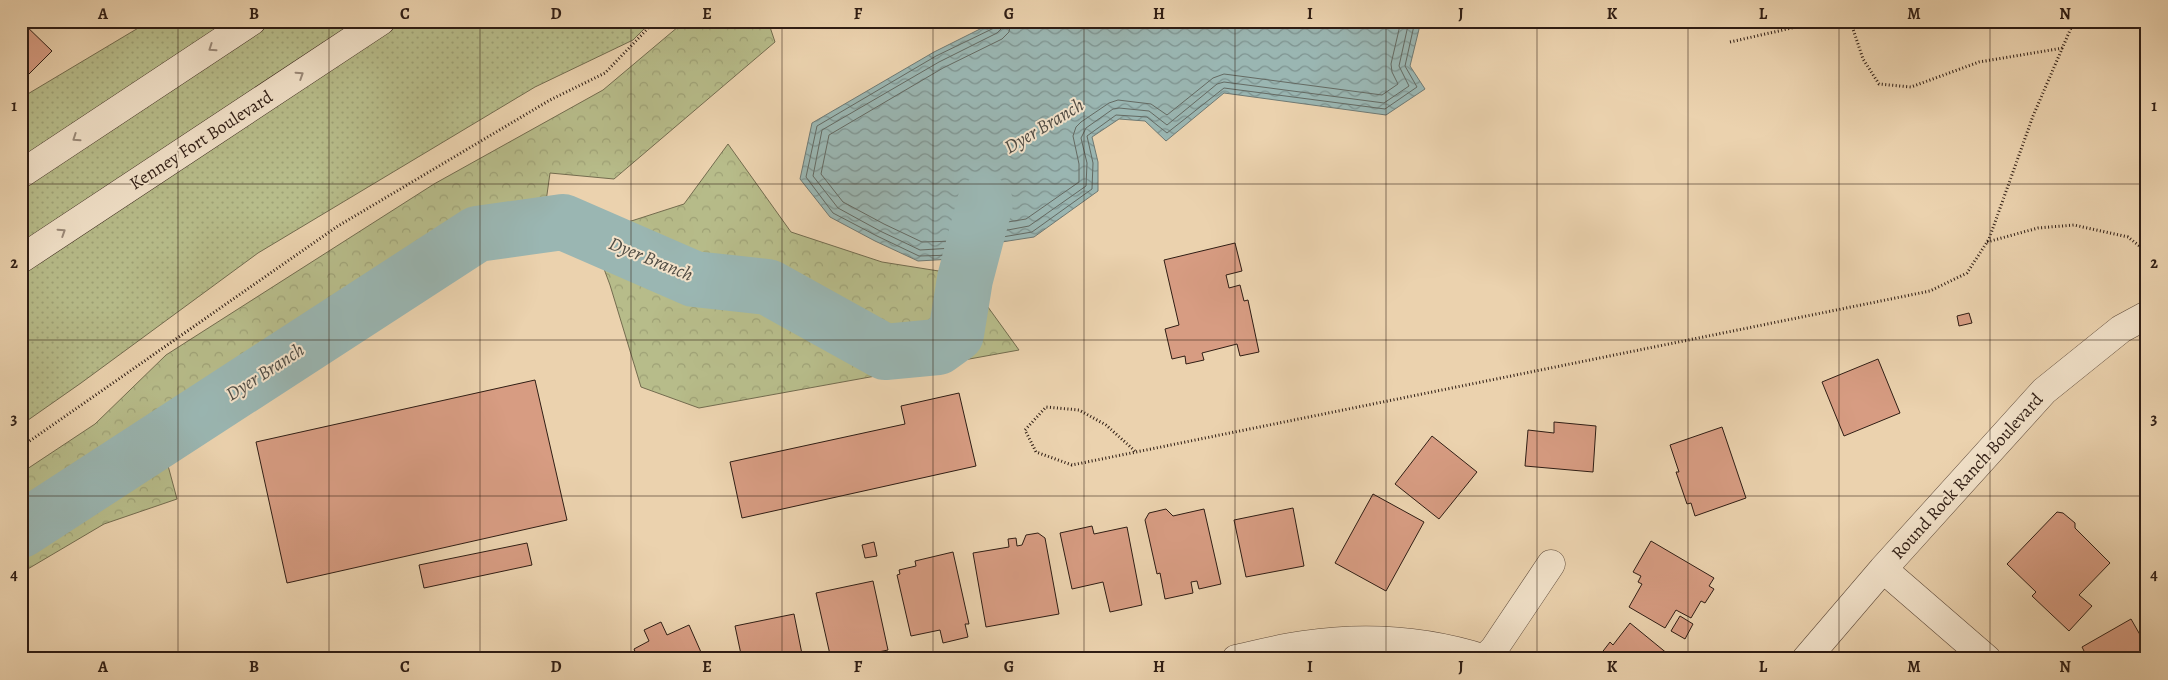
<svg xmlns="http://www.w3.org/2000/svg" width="2168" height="680" viewBox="0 0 2168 680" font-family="Alegreya,serif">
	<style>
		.forest { fill: url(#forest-crowns); stroke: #736c4f }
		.park { fill: url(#park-dots); stroke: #736c4f }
		.water { fill: url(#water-waves); stroke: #6f7973 }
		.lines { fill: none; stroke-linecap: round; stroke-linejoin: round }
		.shore { stroke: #646a63; stroke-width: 1 }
		.river { stroke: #9ab6b2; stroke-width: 56 }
		.building { fill: #d79c82; stroke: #2f1d14 }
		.minor-casing { stroke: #5e4a3a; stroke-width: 29 }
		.secondary-casing { stroke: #2f1d14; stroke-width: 29 }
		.path { stroke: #2f1d14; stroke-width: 3; stroke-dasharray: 1 2.5; stroke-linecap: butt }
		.minor { stroke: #f2e2ca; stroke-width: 28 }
		.secondary { stroke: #f2e2ca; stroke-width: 28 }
		.oneway { stroke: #9a8978 }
		.grid { fill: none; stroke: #2f1d14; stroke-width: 1; stroke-opacity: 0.55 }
		.labels { text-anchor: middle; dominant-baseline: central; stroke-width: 4; stroke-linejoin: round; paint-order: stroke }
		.street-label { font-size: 18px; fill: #2f1d14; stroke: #f2e2ca }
		.water-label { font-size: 19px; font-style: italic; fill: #4f4b43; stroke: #f2e2ca }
		.neatline { fill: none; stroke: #2f1d14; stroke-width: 2 }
		.grid-label { font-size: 16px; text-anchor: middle; font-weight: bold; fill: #2f1d14 }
	</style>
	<defs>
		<pattern id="forest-crowns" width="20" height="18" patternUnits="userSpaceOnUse" patternTransform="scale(1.25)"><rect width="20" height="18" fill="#b7bc8a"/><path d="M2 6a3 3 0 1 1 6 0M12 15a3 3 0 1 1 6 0" fill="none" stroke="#9ea176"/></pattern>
		<pattern id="park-dots" width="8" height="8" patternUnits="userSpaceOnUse" patternTransform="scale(1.25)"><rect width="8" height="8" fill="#b7bc8a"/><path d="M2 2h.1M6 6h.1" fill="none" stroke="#9ea176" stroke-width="1.8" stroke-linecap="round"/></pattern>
		<pattern id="water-waves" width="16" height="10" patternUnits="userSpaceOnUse" patternTransform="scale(1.25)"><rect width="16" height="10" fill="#9ab6b2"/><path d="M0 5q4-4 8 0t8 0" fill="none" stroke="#7e9390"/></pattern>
	</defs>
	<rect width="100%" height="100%" fill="#ebd2ae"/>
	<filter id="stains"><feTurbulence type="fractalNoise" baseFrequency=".004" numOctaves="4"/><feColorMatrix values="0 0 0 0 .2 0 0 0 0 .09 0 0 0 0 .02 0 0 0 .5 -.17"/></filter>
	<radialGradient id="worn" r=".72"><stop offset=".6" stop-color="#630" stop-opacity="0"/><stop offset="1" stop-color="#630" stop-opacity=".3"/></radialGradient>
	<path class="forest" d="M685,21H768L775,42L614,179L550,173L543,223L274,370L163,447L177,499L104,524L21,573V473L95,424L166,355L434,184L603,90Z
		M728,144L791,232L882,262L945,272L980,296L1019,350L699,408L641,387L610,285L591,234L684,204Z"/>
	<path class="park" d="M150,21H652L633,40L535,87L258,253L81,383L21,425V98Z"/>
	<path class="water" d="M996,21H1421L1410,66L1425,89L1386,115L1224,93L1166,141L1145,121L1119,119L1092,137L1098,162V191L1034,237L976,246L978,274L965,279L952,259L918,261L875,241L830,217L800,179L812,123L934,52Z"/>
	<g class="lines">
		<path class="shore" d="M997,21L994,28L936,56L817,126L806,177L833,213L877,236L919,256L954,255L968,272L972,270L970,247L973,242L1032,232L1092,189L1093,163L1087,136L1116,115L1147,117L1167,133L1224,88L1385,109L1417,87L1405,66L1415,21
			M1003,21L1002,28L997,33L939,62L822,130L813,176L838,208L880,231L920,250L953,248L963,252L965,242L971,237L1029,226L1086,186L1087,163L1081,138L1086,128L1113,109L1119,108L1149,111L1167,125L1217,84L1224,82L1384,103L1409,86L1399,66L1409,21
			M1011,21L1009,32L1002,39L943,68L829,135L821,174L843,202L884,224L922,242L957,241L964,232L971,228L1026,219L1079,182V164L1073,136L1076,127L1081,122L1109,103L1118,100L1151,104L1167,115L1213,78L1224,74L1382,95L1398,84L1392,72L1391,64L1401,21"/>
		<path class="river" d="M21,530L477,234L563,222L694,279L768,287L885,352L938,347L956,334L965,279L985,203"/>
	</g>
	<path class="building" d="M21,21L52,51L21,82Z
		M1235,243L1242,271L1226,275L1229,288L1240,285L1244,301L1248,300L1259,352L1240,356L1237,344L1202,353L1204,360L1186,364L1185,356L1172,359L1165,329L1179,325L1164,260Z
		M1969,313L1972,323L1959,326L1957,316Z
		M1878,359L1900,413L1844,436L1822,382Z
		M535,380L567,520L287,583L256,442Z
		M959,393L976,466L742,518L730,462L905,424L901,406Z
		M1554,422L1596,426L1593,472L1525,466L1528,430L1554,433Z
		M1722,427L1746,498L1695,516L1691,503L1687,504L1676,472H1679L1670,445Z
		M1432,436L1477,472L1439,519L1395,484Z
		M1373,494L1424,522L1386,591L1335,563Z
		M1293,508L1304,566L1246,577L1234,520Z
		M1166,509L1173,516L1204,509L1221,584L1199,589L1197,581L1191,582L1193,593L1165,599L1160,573L1157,574L1145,520L1149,513Z
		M2057,512L2063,513L2075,523V528L2110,563L2079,595L2092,606L2069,631L2032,596L2036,592L2007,564Z
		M1092,526L1094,534L1127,527L1142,605L1110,612L1103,582L1072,589L1060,533Z
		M1038,533L1045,538L1059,614L986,627L973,553L1009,547L1008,539L1016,538L1017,546L1022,545L1026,535Z
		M1651,541L1714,578L1709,586L1714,589L1705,603L1701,601L1691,618L1676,610L1665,628L1629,607L1642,584L1638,582L1641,576L1633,572Z
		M874,542L877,556L865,558L862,545Z
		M527,543L532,565L424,588L419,565Z
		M953,552L969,624H965L968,637L943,643L940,630L911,636L897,575L900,574L899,570L916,566L915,561Z
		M873,581L888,650L845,659H831L816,593Z
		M794,614L803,659H742L735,626Z
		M1680,616L1693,624L1685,639L1671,631Z
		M2131,619L2147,647V659H2088L2082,647Z
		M661,622L667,635L689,625L704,659H638L634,649L649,641L644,630Z
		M1630,623L1674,659H1597L1610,642L1613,645Z"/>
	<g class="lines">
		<g class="minor-casing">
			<path id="minor" d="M1883,569L1987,659
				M1485,658L1494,649L1551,564
				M1236,659C1258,654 1281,648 1304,645C1365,636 1426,640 1485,659
				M1806,659L1883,569L2044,391L2121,329L2147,315"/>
		</g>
		<g class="secondary-casing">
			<path id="secondary" d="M21,174L252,21
				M21,259L381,21"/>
		</g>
		<path class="path" d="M1848,21L1853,29L1863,59L1879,84L1911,87L1979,62L2063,48
			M1730,42L1805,25L1835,21
			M1987,242L2038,228L2074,225L2128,237L2147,252
			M21,447L338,226L550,100L605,73L655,21
			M1135,451L1106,425L1079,410L1046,407L1025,430L1036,452L1072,465L1930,291L1967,273L1989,239L2033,116L2074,21"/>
		<use href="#minor" class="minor"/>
		<use href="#secondary" class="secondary"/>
	</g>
	<defs><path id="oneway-chevron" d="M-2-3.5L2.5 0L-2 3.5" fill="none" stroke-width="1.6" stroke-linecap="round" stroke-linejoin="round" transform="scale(1.25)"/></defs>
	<g class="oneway">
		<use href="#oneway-chevron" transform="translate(212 48) rotate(146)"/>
		<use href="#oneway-chevron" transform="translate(300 75) rotate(-33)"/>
		<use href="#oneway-chevron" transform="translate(76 138) rotate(146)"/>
		<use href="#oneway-chevron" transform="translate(62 232) rotate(-33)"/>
	</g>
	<path class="grid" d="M178,21V659M329,21V659M480,21V659M631,21V659M782,21V659M933,21V659M1084,21V659M1235,21V659M1386,21V659M1537,21V659M1688,21V659M1839,21V659M1990,21V659M21,184H2147M21,340H2147M21,496H2147"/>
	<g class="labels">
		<g class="street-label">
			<text transform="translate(201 140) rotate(-33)">Kenney Fort Boulevard</text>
			<text transform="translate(1967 476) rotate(-48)">Round Rock Ranch Boulevard</text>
		</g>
		<g class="water-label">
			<text transform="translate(1044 126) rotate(-31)">Dyer Branch</text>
			<text transform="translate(651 259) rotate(22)">Dyer Branch</text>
			<text transform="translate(265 372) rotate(-33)">Dyer Branch</text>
		</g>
	</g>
	<rect width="2168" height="680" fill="none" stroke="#ebd2ae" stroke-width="55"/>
	<rect x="28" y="28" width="2112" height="624" class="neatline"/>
	<g class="grid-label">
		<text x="103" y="19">A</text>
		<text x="254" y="19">B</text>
		<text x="405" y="19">C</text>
		<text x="556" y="19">D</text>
		<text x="707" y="19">E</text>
		<text x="858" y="19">F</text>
		<text x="1009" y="19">G</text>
		<text x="1159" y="19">H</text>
		<text x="1310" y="19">I</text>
		<text x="1461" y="19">J</text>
		<text x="1612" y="19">K</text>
		<text x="1763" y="19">L</text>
		<text x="1914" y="19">M</text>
		<text x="2065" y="19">N</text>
		<text x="14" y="111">1</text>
		<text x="2154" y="111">1</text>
		<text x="14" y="268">2</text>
		<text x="2154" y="268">2</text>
		<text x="14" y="424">3</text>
		<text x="2154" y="424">3</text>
		<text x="14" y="580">4</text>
		<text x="2154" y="580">4</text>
		<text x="103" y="672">A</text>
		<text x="254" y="672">B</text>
		<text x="405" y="672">C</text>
		<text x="556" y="672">D</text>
		<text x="707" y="672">E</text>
		<text x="858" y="672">F</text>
		<text x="1009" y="672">G</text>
		<text x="1159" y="672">H</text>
		<text x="1310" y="672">I</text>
		<text x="1461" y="672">J</text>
		<text x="1612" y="672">K</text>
		<text x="1763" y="672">L</text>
		<text x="1914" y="672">M</text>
		<text x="2065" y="672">N</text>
	</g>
	<rect width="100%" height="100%" filter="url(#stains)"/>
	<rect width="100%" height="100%" fill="url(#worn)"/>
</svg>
